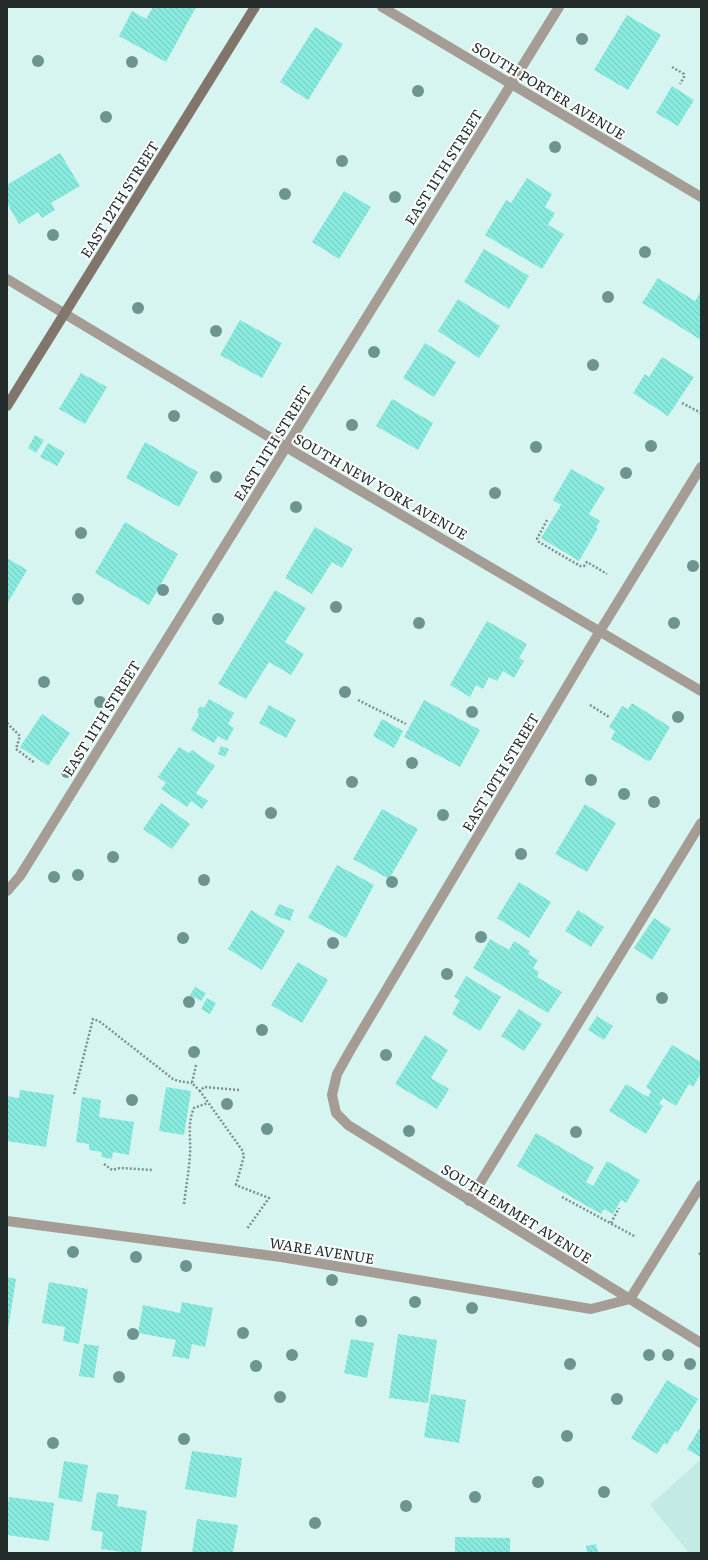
<svg xmlns="http://www.w3.org/2000/svg" width="708" height="1560" viewBox="0 0 708 1560" font-family="Literata,serif">
	<style>
		.built { fill: #c3eae4 }
		.building { fill: url(#building-back-hatch) }
		.lines { fill: none; stroke-linecap: round; stroke-linejoin: round }
		.path { stroke: #7c908c; stroke-width: 2.5; stroke-dasharray: 2 2; stroke-linecap: butt }
		.lane { stroke: #a59c95; stroke-width: 10 }
		.street { stroke: #a59c95; stroke-width: 10 }
		.secondary { stroke: #82756b; stroke-width: 10 }
		.tree { fill: #6d948f }
		.labels { text-anchor: middle; dominant-baseline: central; stroke-width: 4; stroke-linejoin: round; paint-order: stroke }
		.street-label { font-size: 14px; fill: #222d2b; stroke: #fff }
	</style>
	<defs>
		<pattern id="building-back-hatch" width="6" height="6" patternUnits="userSpaceOnUse"><rect width="6" height="6" fill="#87eadd"/><path d="M-1 5l2 2M0 0l6 6M5-1l2 2" fill="none" stroke="#74c9be"/></pattern>
	</defs>
	<rect width="100%" height="100%" fill="#d7f5f0"/>
	<path class="built" d="M701,1459V1553H689L650,1505Z"/>
	<path class="building" d="M153,7H196L166,62L119,36L132,11L146,19Z
		M627,15L661,35L628,90L594,70Z
		M315,27L343,44L308,100L280,82Z
		M672,86L694,100L678,126L656,113Z
		M60,153L80,186L51,203L55,210L42,218L38,212L19,224L7,203V185Z
		M527,178L552,194L545,207L555,213L548,225L564,234L542,269L485,235L506,200L511,203Z
		M344,191L371,207L339,259L312,242Z
		M484,249L529,276L509,309L464,282Z
		M658,278L695,301L701,291V340L642,303Z
		M458,299L500,326L479,358L438,331Z
		M240,320L282,343L262,378L220,355Z
		M425,343L456,362L434,397L403,378Z
		M662,357L694,377L668,416L633,393L645,374L649,377Z
		M81,373L107,387L85,424L59,409Z
		M392,399L433,423L418,450L376,426Z
		M35,435L44,440L36,453L28,448Z
		M145,442L198,472L179,507L126,478Z
		M48,443L65,453L57,466L40,457Z
		M571,469L605,488L589,514L600,521L596,527L598,528L579,561L541,538L561,505L553,500Z
		M125,522L178,554L149,605L95,573Z
		M315,527L353,549L342,568L332,562L312,594L285,578Z
		M7,558L27,570L7,604Z
		M275,590L306,608L285,642L304,654L291,675L269,662L246,699L218,684Z
		M487,621L527,644L519,658L524,661L514,678L503,671L497,681L489,677L483,689L476,685L470,697L450,685Z
		M209,699L234,713L228,724L234,728L227,741L218,736L214,743L191,730L199,715L197,712L200,706L204,708Z
		M424,700L480,730L460,767L404,737Z
		M632,703L670,727L651,760L648,761L611,739L615,731L609,727L622,706L628,709Z
		M269,705L296,720L286,738L259,723Z
		M42,714L70,733L48,766L20,747Z
		M382,719L403,731L394,748L373,736Z
		M221,746L229,749L225,757L218,754Z
		M179,747L189,753L192,750L215,766L196,793L208,801L202,809L191,801L187,807L161,789L166,783L158,777Z
		M161,803L190,824L172,849L143,829Z
		M585,804L616,823L587,872L555,854Z
		M382,809L418,829L389,879L353,859Z
		M337,865L374,885L346,938L308,918Z
		M519,882L551,902L529,938L497,918Z
		M279,904L294,910L290,921L274,915Z
		M251,910L285,931L262,970L228,949Z
		M578,910L604,927L591,947L565,931Z
		M654,918L671,929L652,960L634,948Z
		M490,939L509,950L514,941L530,951L528,954L538,960L533,968L539,972L537,977L562,992L548,1013L473,968Z
		M298,962L328,980L302,1023L271,1005Z
		M466,976L501,997L480,1031L452,1014L460,1000L454,997Z
		M195,987L206,993L201,1001L190,995Z
		M207,998L216,1003L210,1014L201,1009Z
		M519,1009L542,1024L524,1051L501,1036Z
		M597,1016L613,1026L604,1040L588,1030Z
		M425,1035L448,1050L431,1078L449,1089L437,1109L395,1084Z
		M672,1045L701,1062V1073L693,1087L689,1084L676,1106L663,1098L659,1104L663,1106L646,1134L609,1111L626,1084L648,1097L651,1091L646,1087Z
		M166,1087L191,1091L184,1135L159,1131Z
		M20,1090L54,1095L46,1147L7,1141V1096L19,1098Z
		M82,1097L101,1100L99,1117L134,1122L129,1155L113,1152L112,1159L101,1157L102,1152L89,1150V1144L76,1142Z
		M536,1133L594,1167L586,1182L593,1186L607,1161L640,1180L626,1203L621,1200L613,1214L604,1209L601,1214L517,1166Z
		M7,1277L16,1279L8,1330H7Z
		M49,1282L88,1289L79,1344L63,1341L65,1327L42,1323Z
		M182,1302L213,1308L205,1347L192,1344L189,1359L172,1356L176,1340L138,1333L143,1305L180,1313Z
		M398,1334L437,1340L428,1403L389,1398Z
		M351,1339L374,1343L367,1378L344,1373Z
		M84,1344L99,1346L94,1378L79,1376Z
		M667,1380L698,1399L678,1432L675,1431L667,1445L664,1443L657,1454L631,1438Z
		M431,1394L466,1400L459,1443L424,1437Z
		M701,1426V1456L700,1457L687,1449Z
		M192,1451L242,1458L236,1498L185,1489Z
		M64,1461L88,1465L82,1502L58,1498Z
		M97,1492L119,1495L117,1506L147,1511L141,1553H130L101,1549L103,1532L91,1530Z
		M9,1497L54,1503L49,1541L7,1535V1509Z
		M197,1519L238,1525L233,1553H192Z
		M455,1537L510,1538V1553H455Z
		M596,1544L598,1553H587L586,1546Z"/>
	<g class="lines">
		<path class="path" d="M672,67L684,74V77L680,84
			M682,403L701,413
			M547,520L537,539L539,542L580,566H584L587,562L607,574
			M358,700L406,724
			M590,705L609,717
			M7,723L20,736L16,749L35,763
			M196,1065L192,1083L200,1091
			M239,1090L204,1087L200,1091L242,1150L244,1156L236,1185L269,1198L247,1229
			M74,1094L93,1019L99,1021L173,1079L178,1081L192,1083
			M104,1164L112,1170L120,1168L152,1170
			M562,1197L636,1237
			M184,1204C186,1187 189,1171 190,1154C191,1139 187,1124 194,1108L208,1103
			M611,1223L619,1208
			M699,1253L701,1255"/>
		<path class="lane" d="M469,1201L701,823"/>
		<path class="street" d="M382,7L701,197
			M7,279L286,447L701,691
			M701,467L600,631L351,1049L337,1074L332,1095L336,1113L348,1125L701,1343
			M7,891L20,876L559,7
			M7,1221L281,1257L591,1309L630,1299L701,1185"/>
		<path class="secondary" d="M7,406L255,7"/>
	</g>
	<g class="tree">
		<circle cx="582" cy="39" r="6"/>
		<circle cx="38" cy="61" r="6"/>
		<circle cx="132" cy="62" r="6"/>
		<circle cx="418" cy="91" r="6"/>
		<circle cx="106" cy="117" r="6"/>
		<circle cx="555" cy="147" r="6"/>
		<circle cx="342" cy="161" r="6"/>
		<circle cx="285" cy="194" r="6"/>
		<circle cx="395" cy="197" r="6"/>
		<circle cx="53" cy="235" r="6"/>
		<circle cx="645" cy="252" r="6"/>
		<circle cx="608" cy="297" r="6"/>
		<circle cx="138" cy="308" r="6"/>
		<circle cx="216" cy="331" r="6"/>
		<circle cx="374" cy="352" r="6"/>
		<circle cx="593" cy="365" r="6"/>
		<circle cx="174" cy="416" r="6"/>
		<circle cx="352" cy="425" r="6"/>
		<circle cx="651" cy="446" r="6"/>
		<circle cx="536" cy="447" r="6"/>
		<circle cx="626" cy="473" r="6"/>
		<circle cx="216" cy="477" r="6"/>
		<circle cx="495" cy="493" r="6"/>
		<circle cx="296" cy="507" r="6"/>
		<circle cx="81" cy="533" r="6"/>
		<circle cx="693" cy="566" r="6"/>
		<circle cx="163" cy="590" r="6"/>
		<circle cx="78" cy="599" r="6"/>
		<circle cx="336" cy="607" r="6"/>
		<circle cx="218" cy="619" r="6"/>
		<circle cx="419" cy="623" r="6"/>
		<circle cx="674" cy="623" r="6"/>
		<circle cx="44" cy="682" r="6"/>
		<circle cx="345" cy="692" r="6"/>
		<circle cx="100" cy="702" r="6"/>
		<circle cx="472" cy="712" r="6"/>
		<circle cx="678" cy="717" r="6"/>
		<circle cx="412" cy="763" r="6"/>
		<circle cx="67" cy="772" r="6"/>
		<circle cx="591" cy="780" r="6"/>
		<circle cx="352" cy="782" r="6"/>
		<circle cx="624" cy="794" r="6"/>
		<circle cx="654" cy="802" r="6"/>
		<circle cx="271" cy="813" r="6"/>
		<circle cx="443" cy="815" r="6"/>
		<circle cx="521" cy="854" r="6"/>
		<circle cx="113" cy="857" r="6"/>
		<circle cx="78" cy="875" r="6"/>
		<circle cx="54" cy="877" r="6"/>
		<circle cx="204" cy="880" r="6"/>
		<circle cx="392" cy="882" r="6"/>
		<circle cx="481" cy="937" r="6"/>
		<circle cx="183" cy="938" r="6"/>
		<circle cx="333" cy="943" r="6"/>
		<circle cx="447" cy="974" r="6"/>
		<circle cx="662" cy="998" r="6"/>
		<circle cx="189" cy="1002" r="6"/>
		<circle cx="262" cy="1030" r="6"/>
		<circle cx="194" cy="1052" r="6"/>
		<circle cx="386" cy="1055" r="6"/>
		<circle cx="132" cy="1100" r="6"/>
		<circle cx="227" cy="1104" r="6"/>
		<circle cx="267" cy="1129" r="6"/>
		<circle cx="409" cy="1131" r="6"/>
		<circle cx="576" cy="1132" r="6"/>
		<circle cx="73" cy="1252" r="6"/>
		<circle cx="136" cy="1257" r="6"/>
		<circle cx="186" cy="1266" r="6"/>
		<circle cx="332" cy="1280" r="6"/>
		<circle cx="415" cy="1302" r="6"/>
		<circle cx="472" cy="1308" r="6"/>
		<circle cx="361" cy="1321" r="6"/>
		<circle cx="243" cy="1333" r="6"/>
		<circle cx="133" cy="1334" r="6"/>
		<circle cx="292" cy="1355" r="6"/>
		<circle cx="649" cy="1355" r="6"/>
		<circle cx="668" cy="1355" r="6"/>
		<circle cx="570" cy="1364" r="6"/>
		<circle cx="690" cy="1364" r="6"/>
		<circle cx="256" cy="1366" r="6"/>
		<circle cx="119" cy="1377" r="6"/>
		<circle cx="280" cy="1397" r="6"/>
		<circle cx="617" cy="1399" r="6"/>
		<circle cx="567" cy="1436" r="6"/>
		<circle cx="184" cy="1439" r="6"/>
		<circle cx="53" cy="1443" r="6"/>
		<circle cx="538" cy="1482" r="6"/>
		<circle cx="604" cy="1492" r="6"/>
		<circle cx="475" cy="1497" r="6"/>
		<circle cx="406" cy="1506" r="6"/>
		<circle cx="315" cy="1523" r="6"/>
	</g>
	<g class="labels">
		<g class="street-label">
			<text transform="translate(549 90) rotate(31)">SOUTH PORTER AVENUE</text>
			<text transform="translate(443 167) rotate(-58)">EAST 11TH STREET</text>
			<text transform="translate(119 199) rotate(-58)">EAST 12TH STREET</text>
			<text transform="translate(272 443) rotate(-58)">EAST 11TH STREET</text>
			<text transform="translate(381 486) rotate(30)">SOUTH NEW YORK AVENUE</text>
			<text transform="translate(101 718) rotate(-58)">EAST 11TH STREET</text>
			<text transform="translate(500 772) rotate(-59)">EAST 10TH STREET</text>
			<text transform="translate(517 1213) rotate(32)">SOUTH EMMET AVENUE</text>
			<text transform="translate(322 1250) rotate(9)">WARE AVENUE</text>
		</g>
	</g>
	<rect width="708" height="1560" fill="none" stroke="#222d2b" stroke-width="16"/>
</svg>
